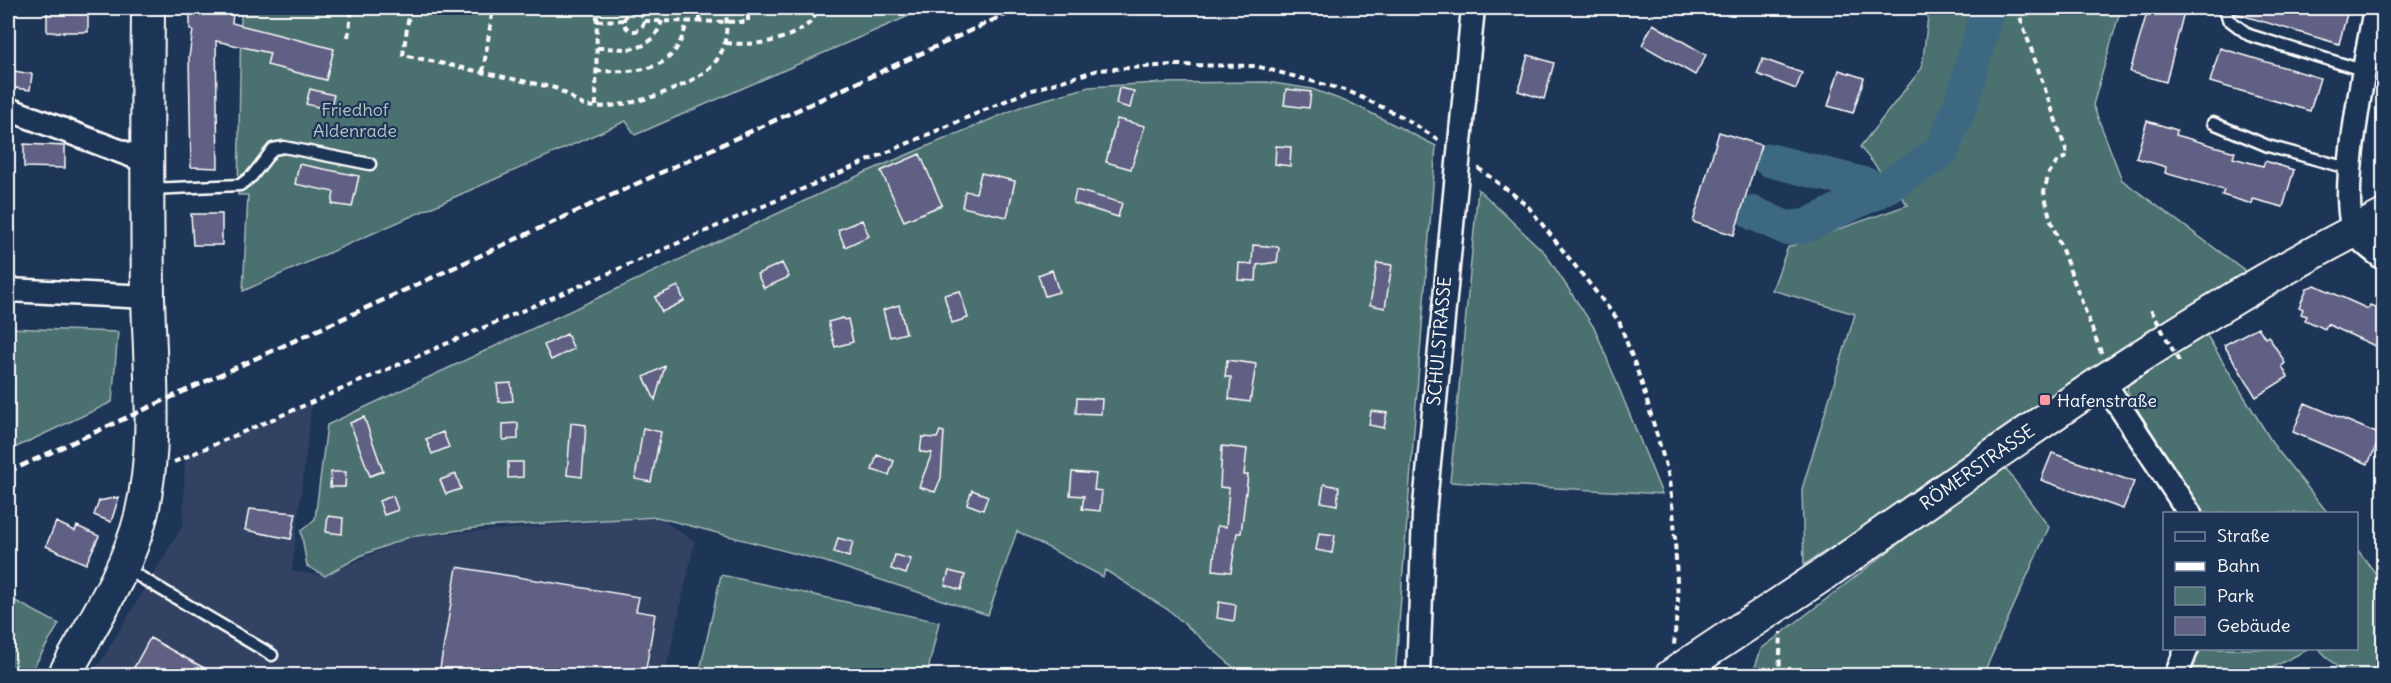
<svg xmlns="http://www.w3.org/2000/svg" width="2391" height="683" viewBox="0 0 2391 683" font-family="Delius,sans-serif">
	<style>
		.built { fill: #314264 }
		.green { fill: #4b6f70; stroke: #a5b7b8; stroke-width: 1.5 }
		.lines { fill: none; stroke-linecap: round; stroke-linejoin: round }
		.river { stroke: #3c6882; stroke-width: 34 }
		.building { fill: #616184; stroke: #fff; stroke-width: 1.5 }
		.lane-casing { stroke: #fff; stroke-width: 15 }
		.street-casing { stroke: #fff; stroke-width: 27 }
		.secondary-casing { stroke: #fff; stroke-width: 36 }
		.path { stroke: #fff; stroke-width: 4; stroke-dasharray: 6 4.5; stroke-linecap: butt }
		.lane { stroke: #1d3557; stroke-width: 10 }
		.street { stroke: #1d3557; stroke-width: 22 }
		.secondary { stroke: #1d3557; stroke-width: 32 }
		.rail { stroke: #fff; stroke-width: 4.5; stroke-dasharray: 9 4.5; stroke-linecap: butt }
		.path-bridge { stroke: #fff; stroke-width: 4; stroke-dasharray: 6 4.5; stroke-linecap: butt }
		.poi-dot { fill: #ff9aa2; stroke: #1d3557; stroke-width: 2 }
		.labels { text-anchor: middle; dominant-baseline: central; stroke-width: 4.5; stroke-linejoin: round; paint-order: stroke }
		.park-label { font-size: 18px; fill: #b7c5c6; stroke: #1d3557 }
		.street-label { font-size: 18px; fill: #fff; stroke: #1d3557 }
		.poi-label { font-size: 18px; fill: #fff; stroke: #1d3557; text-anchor: start }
	</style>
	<rect width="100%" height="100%" fill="#1d3557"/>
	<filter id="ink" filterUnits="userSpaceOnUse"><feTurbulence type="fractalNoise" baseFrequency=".0167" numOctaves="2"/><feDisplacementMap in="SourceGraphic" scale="12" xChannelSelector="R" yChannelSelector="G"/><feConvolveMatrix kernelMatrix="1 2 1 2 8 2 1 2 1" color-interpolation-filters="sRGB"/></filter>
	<g filter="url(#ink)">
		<path class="built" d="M312,402L292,571L325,576L409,537L657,517L695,541L665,675L92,676L183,525L185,457Z"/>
		<path class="green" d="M175,8H927L635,135L626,121L243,291L248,195H238L241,14L175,12Z
			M1929,8H2121L2093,105L2122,180L2254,277L1804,565L1802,489L1855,314L1772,290L1788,247L1908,205L1860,147L1922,68Z
			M1267,82L1312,89L1355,105L1436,146L1395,675H1242L1170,611L1105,570L1103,577L1017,531L988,615L823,561L657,517L483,527L409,537L362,555L325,576L307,566L301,531L315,519L327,425L864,173L1025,105L1089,87L1157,83Z
			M1478,189L1545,253L1595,329L1662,494L1450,482Z
			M8,328L118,332L112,402L8,451Z
			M2203,329L2275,447L2328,513H2203L2132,401L2127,390L2131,376Z
			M1997,457L2049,527L1983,675L1752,676L1761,649L1906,538Z
			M2357,549L2383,583V675H2345L2319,649L2356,648Z
			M721,575L939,622L927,675H699Z
			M8,597L59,624L29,675H8Z
			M2199,649H2309L2265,671L2262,675L2188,676Z"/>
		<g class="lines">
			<path class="river" d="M1769,160L1883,189
				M1753,213L1786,228L1806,226L1883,189L1941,152L1961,104L1988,8"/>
		</g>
		<path class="building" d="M2153,8H2185L2166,82L2130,72L2148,9Z
			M2233,8H2340L2348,10L2339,44L2234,13Z
			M47,9H88V32H47Z
			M190,14H233L232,23L334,49L326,80L267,65L270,53L216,41L218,168L191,167L189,57L193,30H190Z
			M1653,24L1706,55L1695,75L1642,45Z
			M2220,48L2320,78L2310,111L2210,82Z
			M1528,55L1554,63L1544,99L1518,91Z
			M1763,59L1802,73L1796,89L1757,74Z
			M8,70L32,74L30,90L8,87Z
			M1839,70L1864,78L1853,113L1828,106Z
			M1119,88L1134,91L1130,108L1116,104Z
			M310,89L334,95L330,110L306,104Z
			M1286,89L1311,92L1309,108L1284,105Z
			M1117,119L1145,126L1131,169L1106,162Z
			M2147,121L2177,130L2176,135L2235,152L2233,158L2263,166L2265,161L2294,170L2283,207L2253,199L2252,204L2222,195L2224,190L2165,173L2166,167L2136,158Z
			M1719,132L1761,145L1734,235L1693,222Z
			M24,144L65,146V168L24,167Z
			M1276,146L1291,147L1290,166L1275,164Z
			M920,154L942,205L904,221L881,171Z
			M299,164L359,176L352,207L332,204L334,192L295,184Z
			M981,173L1015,181L1007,217L962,207L965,191L976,193Z
			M1076,190L1122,203L1118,217L1073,203Z
			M191,214H222V245H193Z
			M862,220L869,236L845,247L838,230Z
			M1253,245L1279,247L1277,262L1257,265L1256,281L1238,280L1239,263L1252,264Z
			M782,263L789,277L764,288L757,274Z
			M1377,263L1392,265L1385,308L1370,305Z
			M1052,270L1059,292L1045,296L1038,275Z
			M2315,285L2368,309L2370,305L2384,311V350L2327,324L2325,329L2305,320L2307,316L2301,314L2303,309L2299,307L2307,288Z
			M678,286L684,301L662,312L655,297Z
			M960,291L968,318L952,323L944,295Z
			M899,305L906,333L890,337L883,310Z
			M843,318L844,320L848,319L853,342L835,347L828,322Z
			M2258,327L2265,338L2268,336L2281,356L2285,363L2282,366L2288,377L2256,397L2224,345Z
			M567,334L574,349L551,360L544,345Z
			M1227,360L1256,364L1250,402L1229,399L1231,377H1225Z
			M665,366L655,400L644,377Z
			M511,383L513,401L499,402L497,384Z
			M1077,398L1102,399L1101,414L1076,413Z
			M2305,403L2381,435L2368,464L2293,432Z
			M1371,411L1387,413L1384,428L1369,425Z
			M364,417L383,471L370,476L350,423Z
			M518,423V439L503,440V424Z
			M571,423L586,425L582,477L567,475Z
			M643,428L661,432L651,482L635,479Z
			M940,431L944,432L941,478L935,492L919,487L932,453L920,452L922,437L937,438Z
			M443,432L449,447L432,454L426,439Z
			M1222,446L1247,449L1244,475H1248L1241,533H1237L1231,572L1213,570L1217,526L1226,527L1229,488L1220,487Z
			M2052,453L2134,482L2123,509L2041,480Z
			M877,455L894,461L889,475L872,470Z
			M508,462H523V477L508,478Z
			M331,472H346L345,487H330Z
			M1072,472L1096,474L1094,490L1102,491L1100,511L1082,509L1084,496L1070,495Z
			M456,474L461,489L446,494L440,480Z
			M1324,484L1339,487L1337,505L1321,502Z
			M972,490L988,496L983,510L967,504Z
			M393,496L398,510L384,515L379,501Z
			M119,497L111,522L94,515L99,501Z
			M249,509L296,513L291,539L245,530Z
			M328,516L343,518L342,534L326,532Z
			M56,522L75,531L77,526L99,536L86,564L46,546Z
			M1319,533L1335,535L1332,553L1316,550Z
			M838,538L853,542L849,557L834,552Z
			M895,555L911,559L906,574L891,569Z
			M457,567L639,597L636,611L655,614L645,675L439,674Z
			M949,571L965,575L961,590L945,585Z
			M1219,602L1236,605L1234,621L1217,618Z
			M150,638L182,656L217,675H130Z"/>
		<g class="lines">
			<g class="lane-casing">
				<path id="lane" d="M2225,8L2228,19L2249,35L2365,71
					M2213,123L2268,146L2351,169
					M150,189L240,185L252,176L273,149L284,147L370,164
					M125,568L272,655"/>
			</g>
			<g class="street-casing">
				<path id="street" d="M2375,8C2368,52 2337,194 2354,230C2360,242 2374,251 2384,259
					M8,109L146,161
					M8,290L148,297
					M2103,381L2190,514
					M1418,676L1424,515L1473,8
					M2176,676L2187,648"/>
			</g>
			<g class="secondary-casing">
				<path id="secondary" d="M64,676C91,625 127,572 141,516C158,445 150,370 148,298C147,201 147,105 148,8
					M1671,676C1730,635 1790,598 1849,557C2022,435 2193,311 2384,216"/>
			</g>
			<path class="path" d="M410,8L403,55L555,88C566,92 577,104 587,106C621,111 695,88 716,61C728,45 727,26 726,8
				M780,8L815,9
				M2017,8L2068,156L2058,161L2049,173L2044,192L2050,218L2102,355
				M624 21a10 10 0 1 1 20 0a10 10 0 1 1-20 0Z
				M597,21L624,20
				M644,21L748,22V8
				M700,22V8
				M348,37L352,8
				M726,43C757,46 790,42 814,19L815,8
				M597,48C627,48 650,56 662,21
				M596,71C640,72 676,74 687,21
				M483,72L493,8
				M596,106L597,8
				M1478,168L1526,204L1619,321L1641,381L1668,473L1674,520L1678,600L1674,645
				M174,462L1026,92L1098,70L1173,65L1256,66L1348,91L1403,117L1440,141
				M1779,676L1781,632"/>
			<use href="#lane" class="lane"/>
			<use href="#street" class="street"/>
			<use href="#secondary" class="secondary"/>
			<path class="rail" d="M8,472L1020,8"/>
			<path class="path-bridge" d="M2151,310L2181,365"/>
		</g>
	</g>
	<rect class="poi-dot" x="2039" y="394" width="12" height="12" rx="3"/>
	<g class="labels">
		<g class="park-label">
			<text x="355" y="109">Friedhof<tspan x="355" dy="21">Aldenrade</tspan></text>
		</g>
		<g class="street-label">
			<text transform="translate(1439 341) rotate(-85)">SCHULSTRASSE</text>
			<text transform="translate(1977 467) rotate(-35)">RÖMERSTRASSE</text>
		</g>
		<g class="poi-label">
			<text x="2057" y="400">Hafenstraße</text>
		</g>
	</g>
	<rect width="2391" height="683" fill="none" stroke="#1d3557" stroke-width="30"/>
	<rect x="15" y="15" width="2361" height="653" fill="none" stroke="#fff" stroke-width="2" filter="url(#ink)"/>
	<rect x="2163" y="512" width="195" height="138" fill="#1d3557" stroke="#77869a" stroke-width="1.5"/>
	<rect x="2175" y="532" width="30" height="9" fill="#1d3557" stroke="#77869a" stroke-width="1.5"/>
	<text x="2217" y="542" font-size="18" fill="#ffffff">Straße</text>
	<rect x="2175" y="562" width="30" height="9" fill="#ffffff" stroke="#77869a" stroke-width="1.5"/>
	<text x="2217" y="572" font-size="18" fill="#ffffff">Bahn</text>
	<rect x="2175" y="587" width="30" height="18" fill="#4b6f70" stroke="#77869a" stroke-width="1.5"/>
	<text x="2217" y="602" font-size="18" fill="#ffffff">Park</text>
	<rect x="2175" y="617" width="30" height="18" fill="#616184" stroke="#77869a" stroke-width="1.5"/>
	<text x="2217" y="632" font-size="18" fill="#ffffff">Gebäude</text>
</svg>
